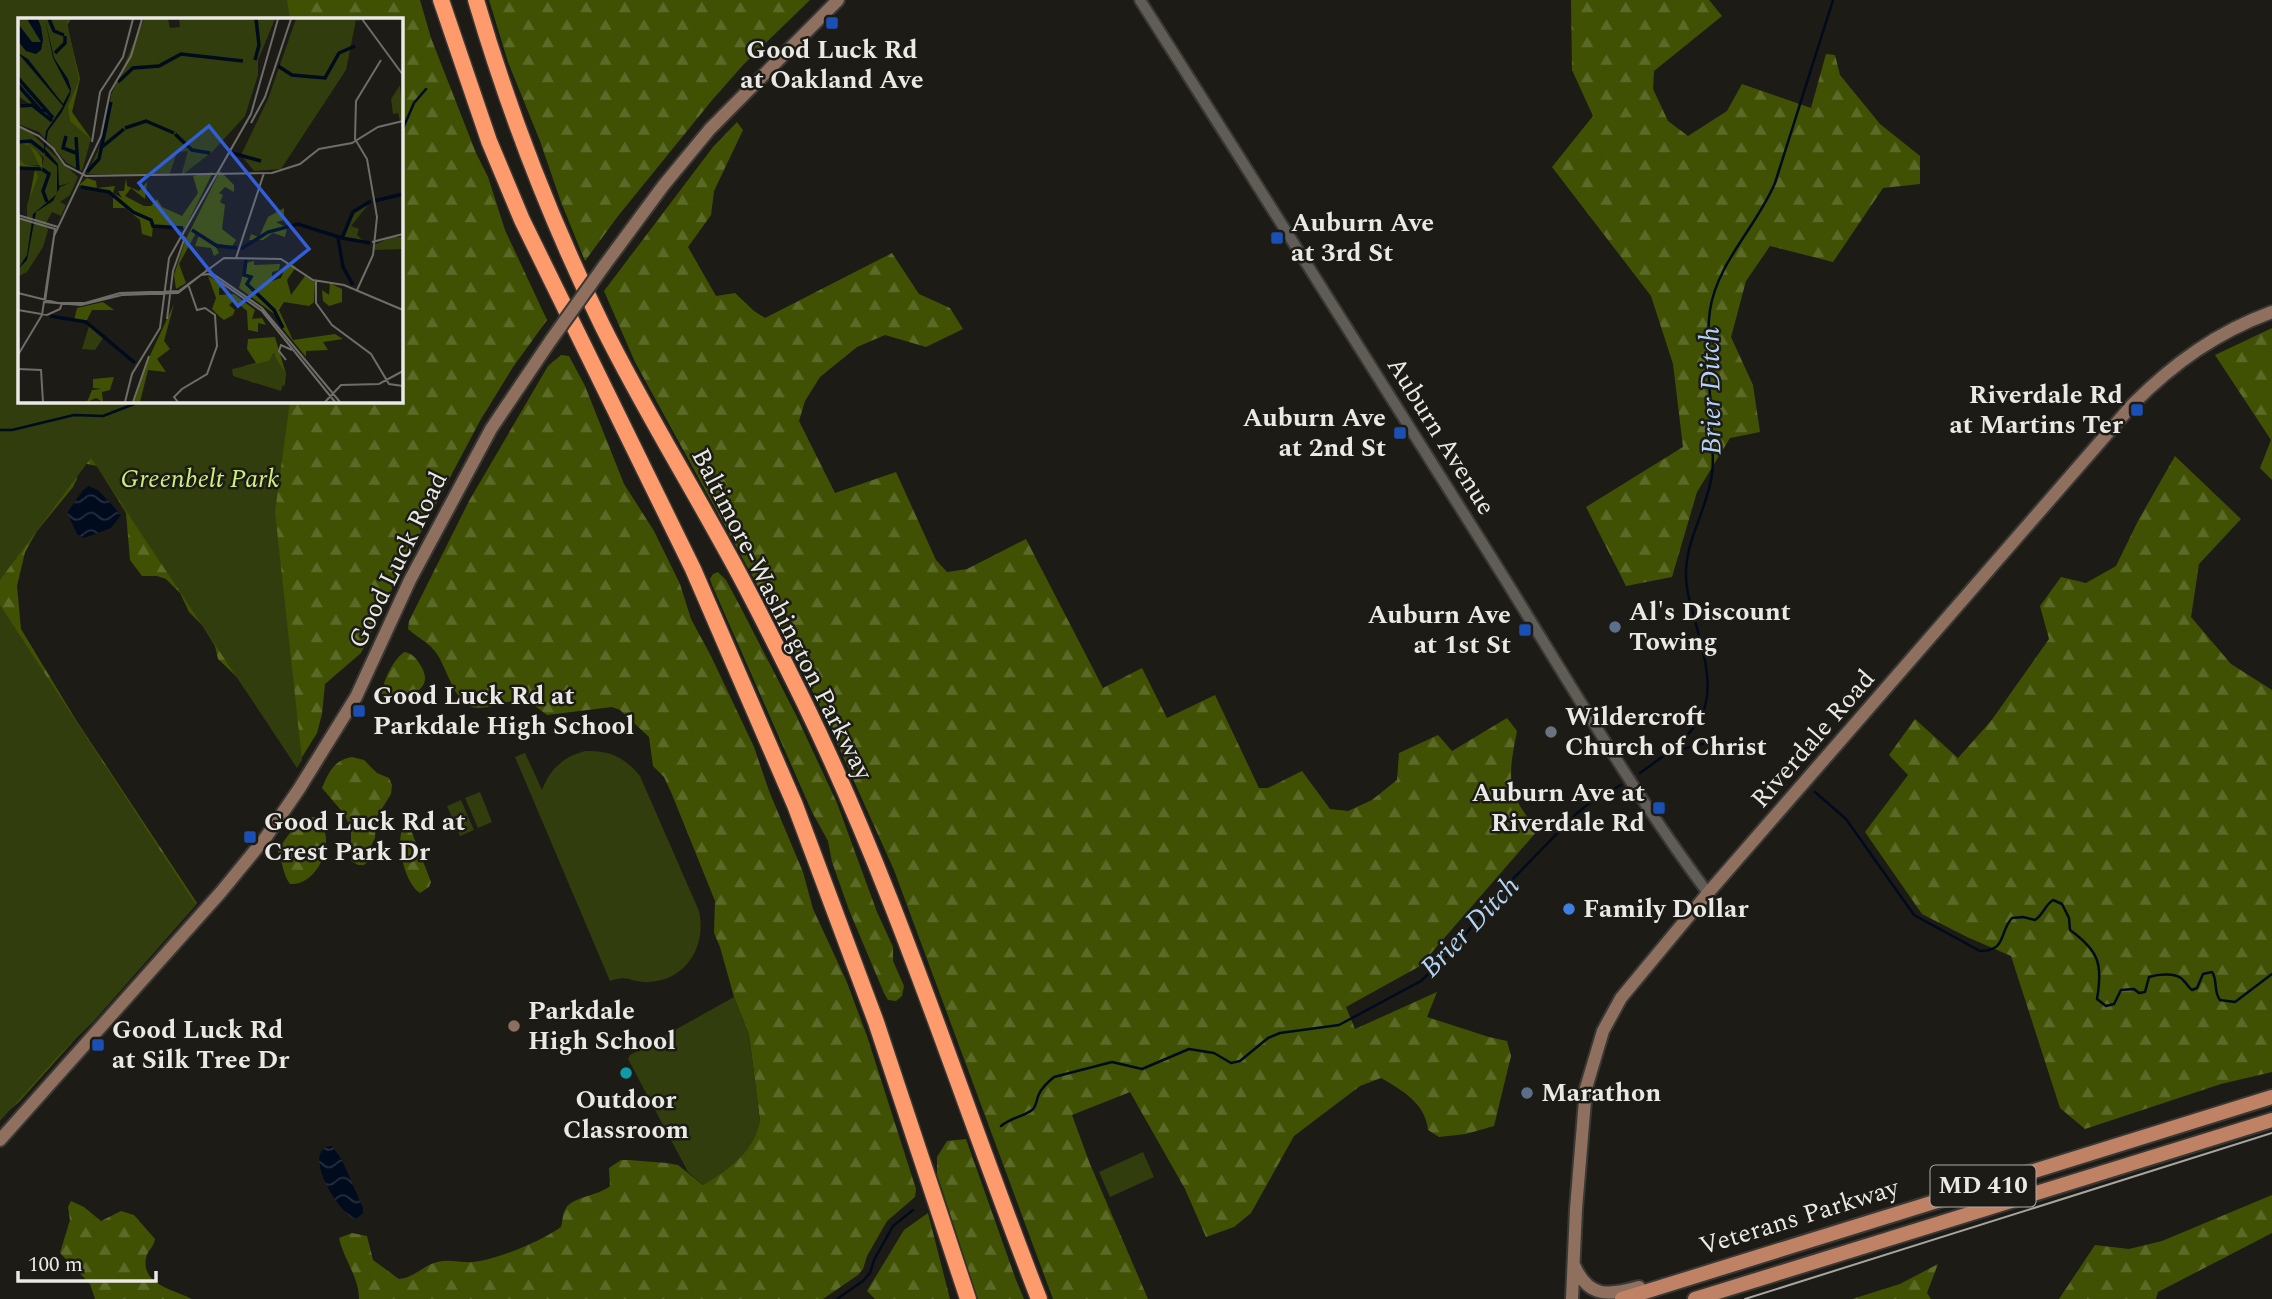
<svg xmlns="http://www.w3.org/2000/svg" width="2272" height="1299" viewBox="0 0 2272 1299" font-family="Spectral,serif">
	<style>
		.forest { fill: url(#forest-firs); fill-rule: evenodd }
		.park { fill: #313d0d }
		.water { fill: url(#water-waves) }
		.lines { fill: none; stroke-linecap: round; stroke-linejoin: round }
		.stream { stroke: #000b1e; stroke-width: 2.5 }
		.tertiary-casing { stroke: #393835; stroke-width: 14 }
		.secondary-casing { stroke: #393835; stroke-width: 16 }
		.primary-casing { stroke: #393835; stroke-width: 18 }
		.motorway-casing { stroke: #393835; stroke-width: 19 }
		.tertiary { stroke: #605d57; stroke-width: 10 }
		.secondary { stroke: #8f705e; stroke-width: 12 }
		.primary { stroke: #bf8264; stroke-width: 14 }
		.motorway { stroke: #fe9b6d; stroke-width: 16 }
		.tram { stroke: #a7a5a0; stroke-width: 2 }
		.secondary-bridge-casing { stroke: #393835; stroke-width: 16; stroke-linecap: butt }
		.secondary-bridge { stroke: #8f705e; stroke-width: 12 }
		.transit-dot { fill: #1a4fb4; stroke: #1d1b16; stroke-width: 2.5 }
		.service-dot { fill: #5c6f8a; stroke: #1d1b16; stroke-width: 2.5 }
		.worship-dot { fill: #6b7280; stroke: #1d1b16; stroke-width: 2.5 }
		.shop-dot { fill: #3f7fe0; stroke: #1d1b16; stroke-width: 2.5 }
		.education-dot { fill: #8d6e63; stroke: #1d1b16; stroke-width: 2.5 }
		.culture-dot { fill: #0f9aa8; stroke: #1d1b16; stroke-width: 2.5 }
		.labels { text-anchor: middle; dominant-baseline: central; stroke-width: 5; stroke-linejoin: round; paint-order: stroke }
		.shield { fill: #1d1b16; stroke: #adaba7; stroke-width: 2 }
		.shield-label { font-size: 24px; font-weight: bold; fill: #ebe9e5 }
		.poi-label { font-size: 26px; font-weight: bold; fill: #ebe9e5; stroke: #1d1b16; text-anchor: start }
		.street-label { font-size: 26px; fill: #ebe9e5; stroke: #1d1b16 }
		.park-label { font-size: 26px; font-style: italic; fill: #cdf078; stroke: #1d1b16 }
		.water-label { font-size: 28px; font-style: italic; fill: #b3d4f7; stroke: #1d1b16 }
		.inset-river { fill: none; stroke: #000b1e; stroke-width: 3.5 }
		.inset-road { fill: none; stroke: #6f6d69; stroke-width: 2 }
		.view { fill: #325ed9; fill-opacity: 0.15; stroke: #325ed9; stroke-width: 3.5 }
		.inset-edge { fill: none; stroke: #ebe9e5; stroke-width: 3.5 }
	</style>
	<defs>
		<pattern id="forest-firs" width="22" height="20" patternUnits="userSpaceOnUse" patternTransform="scale(1.75)"><rect width="22" height="20" fill="#405104"/><path d="M5 1l3.5 6h-7zM16 11l3.5 6h-7z" fill="#5c6a28"/></pattern>
		<pattern id="water-waves" width="16" height="10" patternUnits="userSpaceOnUse" patternTransform="scale(1.75)"><rect width="16" height="10" fill="#000b1e"/><path d="M0 5q4-4 8 0t8 0" fill="none" stroke="#252f3f"/></pattern>
	</defs>
	<rect width="100%" height="100%" fill="#1d1b16"/>
	<path class="forest" d="M0,0H420L431,38L476,153L488,177L505,230L547,320L513,367L481,419L405,562L361,653L325,684L322,714L317,733L299,762L238,678L218,659L215,646L202,625L189,612L180,593L166,579L157,576H142L130,560L126,513L97,466L83,463L77,470V479L73,487L37,531L25,552L17,586L21,629L76,720L197,903L19,1102L0,1118ZM19,19H401V401H19Z
		M489,0H810L744,64L713,99L618,216L585,261L561,202L540,141L508,62Z
		M1571,0H1709L1722,16L1654,71L1653,89L1668,121L1688,136L1727,111L1742,84L1811,108L1826,54L1835,55L1840,75L1880,124L1920,156V184L1883,188L1833,262L1770,246L1746,281L1731,337L1753,385L1760,432L1730,438L1697,492L1672,577L1626,586L1586,507L1683,447L1673,364L1651,296L1552,167L1593,116L1572,70Z
		M737,122L743,130L714,191L711,215L688,247L716,296L735,293L754,311L765,318L892,253L919,294L950,308L963,329L926,347L885,335L857,347L820,377L805,401L799,421L835,493L896,472L936,560L947,572L967,569L1026,539L1103,688L1142,668L1167,718L1215,695L1259,788H1268L1302,771L1330,809L1348,811L1372,800L1397,780L1399,753L1438,735L1452,751L1507,718L1517,731C1508,778 1505,792 1538,830L1420,966L1346,1007L1355,1029L1437,992L1427,1017L1489,1037L1507,1041L1511,1056L1494,1126L1466,1134L1439,1137L1428,1130C1426,1104 1402,1090 1381,1078L1360,1086L1294,1136L1251,1213L1234,1227L1206,1237L1185,1189L1130,1092L1072,1115L1090,1164L1148,1299H1053L894,870L822,710L782,630L635,362L604,291L713,147Z
		M2272,328V480L2260,468L2271,440L2215,355Z
		M561,355L569,356L585,386L624,484L654,531L680,584L691,619L711,656L754,747L769,791L803,872L813,909L846,980L867,1036L916,1189L915,1197L887,1221L867,1256L863,1269L858,1275L823,1299H359C359,1277 344,1260 339,1238L352,1233L367,1236L373,1260L399,1279C413,1278 422,1267 434,1263C447,1258 460,1263 473,1262C496,1260 542,1241 561,1227C563,1221 562,1216 565,1210C571,1196 597,1197 610,1186L609,1168L621,1160H629L666,1163L678,1165L703,1185L760,1121L749,1035L734,997L720,947L714,933L715,901L671,792L664,777L653,766L649,737L620,710L612,707L547,715L526,699C511,699 496,708 478,708C455,707 448,670 437,654C430,643 418,638 408,629L409,621L469,501L548,366Z
		M2175,456L2241,519L2199,564L2191,617L2231,664L2272,690V1072L2221,1084L2085,1129L2060,1108L2011,956L1967,937L1922,914L1865,832L1908,775L1889,755L1915,719L1958,758L1991,721L2049,639L2040,606L2061,577L2086,583L2116,566L2138,521Z
		M718,572L726,580L741,608L796,715L837,803L877,912L893,947V961L904,986L902,996L896,1001L888,1000L884,993L849,910L832,862L828,841L812,812L712,585L710,579L713,574Z
		M405,652C413,654 417,659 421,666C437,693 401,700 382,698C380,686 394,657 405,652Z
		M352,757L364,760L377,773L389,778L392,785L391,794L376,818L375,838L370,848L372,858L364,865H358L351,861V831L345,815L322,788C328,773 335,759 352,757Z
		M314,817C340,832 320,887 290,884C283,875 283,863 278,853L279,848C289,835 297,819 314,817Z
		M409,825L431,882L429,887L420,893C405,884 394,841 404,826Z
		M966,1139L1016,1280L1024,1299H978L937,1174V1157L947,1141Z
		M2272,1195V1233L2158,1292L2156,1299H2059L2095,1245L2129,1249L2162,1241Z
		M71,1201L84,1207L101,1221L121,1211L134,1215L155,1239C154,1247 147,1251 146,1258C141,1285 175,1290 192,1299H95L90,1284L60,1253L70,1220L68,1207Z
		M928,1213L950,1299H875L867,1291L904,1230Z
		M1938,1264L1927,1293L1931,1299H1852L1900,1284Z"/>
	<path class="park" d="M0,0H287L290,19H19V401H290L275,512L302,760L297,768L91,458L0,580Z
		M0,605L196,905L94,1021L59,1055L0,1121Z
		M585,751C609,750 625,757 640,776L699,911C707,946 686,981 648,982C630,982 627,974 610,981L515,757L525,753L542,790C550,769 563,757 585,751Z
		M480,792L492,822L478,828L465,798Z
		M461,800L474,830L460,836L447,806Z
		M734,997L749,1035L760,1121C754,1152 729,1170 703,1185L688,1172L628,1059L630,1055Z
		M1143,1152L1154,1177L1110,1197L1099,1172Z"/>
	<path class="water" d="M89,486L99,491L121,515L111,528L84,538L77,534L67,513L83,490Z
		M332,1146L342,1160L363,1208V1213L356,1219C341,1217 298,1149 332,1146Z"/>
	<g class="lines">
		<path class="stream" d="M401,133L414,103L426,89
			M0,430H12L74,415L103,416L142,401
			M1668,754C1694,745 1718,736 1745,748
			M1640,773C1708,725 1720,709 1697,628C1692,609 1685,590 1686,571C1687,537 1708,507 1712,474C1714,462 1712,449 1712,437C1711,399 1705,347 1710,310C1717,263 1757,226 1775,183L1833,0
			M1815,792L1846,819L1914,915L1980,951C2007,951 1999,932 2012,918L2023,917L2035,920C2043,915 2045,905 2053,900L2062,904L2069,918L2070,930C2099,951 2103,964 2097,999L2106,1006L2114,1004L2121,990L2134,989L2139,993L2145,992L2149,977C2158,974 2178,972 2184,981C2187,984 2189,988 2192,990L2197,988L2203,974L2212,972C2218,980 2213,991 2220,1000L2235,1002L2272,974
			M1001,1126C1012,1117 1025,1116 1032,1110C1037,1106 1036,1100 1039,1094C1042,1087 1048,1082 1054,1077L1112,1062L1142,1069L1189,1049L1214,1053L1231,1063L1240,1061L1268,1038L1280,1033L1339,1025L1421,981L1445,958L1510,882L1576,814L1591,802L1621,785
			M837,1299L863,1281L870,1273L874,1260L893,1226L913,1210"/>
		<g class="tertiary-casing">
			<path id="tertiary" d="M1140,0C1255,181 1369,363 1483,544C1557,661 1625,782 1708,893"/>
		</g>
		<g class="secondary-casing">
			<path id="secondary" d="M604,266L663,186L710,129L838,0
				M0,1140L221,892L266,837L299,789L356,697L410,580L491,429L551,340
				M1574,1265C1589,1299 1608,1295 1639,1287
				M1572,1299L1576,1209L1586,1088L1603,1031L1621,998L1708,893L2133,404C2174,363 2217,332 2272,312"/>
		</g>
		<g class="primary-casing">
			<path id="primary" d="M1622,1299L2272,1097
				M1695,1299L2272,1120"/>
		</g>
		<g class="motorway-casing">
			<path id="motorway" d="M441,0L489,141L522,220L693,569L795,805L876,1022L968,1299
				M476,0C509,112 551,221 602,325C640,402 685,475 726,550C754,600 779,651 804,702C898,895 961,1100 1039,1299"/>
		</g>
		<use href="#tertiary" class="tertiary"/>
		<use href="#secondary" class="secondary"/>
		<use href="#primary" class="primary"/>
		<use href="#motorway" class="motorway"/>
		<path class="tram" d="M1745,1299L2272,1133"/>
		<g class="secondary-bridge-casing">
			<path id="secondary-bridge" d="M551,340L604,266"/>
		</g>
		<use href="#secondary-bridge" class="secondary-bridge"/>
	</g>
	<g class="transit-dot">
		<rect x="825" y="16" width="14" height="14" rx="3.5"/>
		<rect x="1270" y="231" width="14" height="14" rx="3.5"/>
		<rect x="2130" y="403" width="14" height="14" rx="3.5"/>
		<rect x="1393" y="426" width="14" height="14" rx="3.5"/>
		<rect x="1518" y="623" width="14" height="14" rx="3.5"/>
		<rect x="352" y="704" width="14" height="14" rx="3.5"/>
		<rect x="1652" y="801" width="14" height="14" rx="3.5"/>
		<rect x="243" y="830" width="14" height="14" rx="3.5"/>
		<rect x="91" y="1038" width="14" height="14" rx="3.5"/>
	</g>
	<g class="service-dot">
		<circle cx="1615" cy="627" r="7"/>
		<circle cx="1527" cy="1093" r="7"/>
	</g>
	<circle class="worship-dot" cx="1551" cy="732" r="7"/>
	<circle class="shop-dot" cx="1569" cy="909" r="7"/>
	<circle class="education-dot" cx="514" cy="1026" r="7"/>
	<circle class="culture-dot" cx="626" cy="1073" r="7"/>
	<g class="labels">
		<rect class="shield" x="1930.5" y="1165.5" width="105" height="41" rx="5"/>
		<g class="shield-label">
			<text x="1983" y="1186">MD 410</text>
		</g>
		<g class="poi-label">
			<text x="832" y="50" text-anchor="middle">Good Luck Rd<tspan x="832" dy="30">at Oakland Ave</tspan></text>
			<text x="1291" y="223">Auburn Ave<tspan x="1291" dy="30">at 3rd St</tspan></text>
			<text x="2123" y="395" text-anchor="end">Riverdale Rd<tspan x="2123" dy="30">at Martins Ter</tspan></text>
			<text x="1386" y="418" text-anchor="end">Auburn Ave<tspan x="1386" dy="30">at 2nd St</tspan></text>
			<text x="1629" y="612">Al's Discount<tspan x="1629" dy="30">Towing</tspan></text>
			<text x="1511" y="615" text-anchor="end">Auburn Ave<tspan x="1511" dy="30">at 1st St</tspan></text>
			<text x="373" y="696">Good Luck Rd at<tspan x="373" dy="30">Parkdale High School</tspan></text>
			<text x="1565" y="717">Wildercroft<tspan x="1565" dy="30">Church of Christ</tspan></text>
			<text x="1645" y="793" text-anchor="end">Auburn Ave at<tspan x="1645" dy="30">Riverdale Rd</tspan></text>
			<text x="264" y="822">Good Luck Rd at<tspan x="264" dy="30">Crest Park Dr</tspan></text>
			<text x="1583" y="909">Family Dollar</text>
			<text x="528" y="1011">Parkdale<tspan x="528" dy="30">High School</tspan></text>
			<text x="112" y="1030">Good Luck Rd<tspan x="112" dy="30">at Silk Tree Dr</tspan></text>
			<text x="1541" y="1093">Marathon</text>
			<text x="626" y="1100" text-anchor="middle">Outdoor<tspan x="626" dy="30">Classroom</tspan></text>
		</g>
		<g class="street-label">
			<text transform="translate(1441 436) rotate(58)">Auburn Avenue</text>
			<text transform="translate(398 560) rotate(-64)">Good Luck Road</text>
			<text transform="translate(782 614) rotate(63)">Baltimore-Washington Parkway</text>
			<text transform="translate(1813 739) rotate(-49)">Riverdale Road</text>
			<text transform="translate(1799 1217) rotate(-17)">Veterans Parkway</text>
		</g>
		<g class="park-label">
			<text x="200" y="479">Greenbelt Park</text>
		</g>
		<g class="water-label">
			<text transform="translate(1711 391) rotate(-91)">Brier Ditch</text>
			<text transform="translate(1470 927) rotate(-46)">Brier Ditch</text>
		</g>
	</g>
	<g transform="translate(18 18)">
		<rect width="385" height="385" fill="#1d1b16"/>
		<path d="M0,124L13,128L22,147L9,148L0,140Z" fill="#313d0d"/>
		<path d="M53,1L49,7L62,61L54,94L74,122L54,114L30,11ZM6,123H11L24,140V152L28,141L16,130L29,139L9,192L17,151L0,150V140L8,147L22,149L12,128L1,125ZM202,153L216,167V174L207,169L201,175L205,177L202,184L207,187L204,211L218,222L214,228L196,225L201,235L196,238L193,230L177,228L181,217L178,215L161,246L168,265L158,271L156,257L167,223ZM195,154L167,210L135,207L134,219L124,216L122,202L107,190H95V179L100,181L92,174L61,167L69,160L78,163L79,170L97,168L95,175L104,180L100,173H106L108,160L109,168L121,173L129,164L127,181L113,170L107,178L126,188H133L139,181L144,189L164,198L180,175L175,158ZM266,190V202L258,204L269,210L267,219L255,215L245,222H231L233,216L241,219L250,199ZM236,243V247L262,246L261,252L254,254V263L263,260L269,244L278,249L269,262L273,277L287,258L297,264L296,284L291,288L266,284L261,292L275,322L317,316L325,321L305,324L310,332L288,333V339L261,306L259,298L221,270L228,245ZM190,258L208,268L201,270V277L216,276L237,292L234,301L244,300L248,307L240,305V314L230,312L229,293L216,282L211,287L217,292L215,297L206,302L202,299L194,291L198,280ZM312,265L324,271V284L311,288L305,283L304,272L311,277ZM85,284L96,292H74L68,304L56,302L59,290ZM156,286L146,323L152,331L139,341L148,354L130,352L122,384H116L128,346ZM257,319L268,356L266,369L256,335L248,367L233,364L226,348L238,345L229,331L230,321ZM96,359L92,372L84,374L85,384L78,380L69,384L74,372L84,371L75,370V361Z" fill="#405104"/>
		<path d="M0,1H53L49,4L61,63L50,88L52,103L73,121L64,153L49,145L21,114L0,106V90L13,87L0,78ZM126,1H150L152,10L162,9L161,1H257L240,42V57L227,98L195,133L163,158L170,133L159,134L151,158L69,156L89,113L93,77ZM278,1H340L343,4L338,2L328,52L263,151L236,153L223,137L250,81ZM382,67L385,102L382,103L380,95L375,96L373,81ZM0,109L11,113L60,159L52,177L42,184L48,187L43,198L34,194L27,207L30,212L25,229L9,254L1,258L0,199L9,201V187L20,159L17,151H23L26,140L8,124L0,123ZM354,182L333,208L341,211L339,217L347,224L322,220L334,194ZM374,219H385V231L356,232V227ZM71,308L85,320L77,332L64,331ZM255,335L268,356L263,373L215,358L214,351L251,343Z" fill="#313d0d"/>
		<path d="M9,1H20L23,9L25,22L23,32L18,36L8,33L0,23L1,7L14,24H23ZM27,1L36,40L50,61L53,71L52,77L44,94L30,113L27,131L40,146L41,168L51,165L42,169L35,183L18,194L9,242L0,251L9,237L15,196L39,176V148L27,137L26,128L28,113L45,88L0,35L10,41L45,86L52,73L35,40Z" fill="#000b1e"/>
		<path class="inset-river" d="M31,1L36,13L46,17M37,35L47,25V18M237,42L241,27L238,1M260,48L274,57L307,60L321,35L337,28M0,60L35,100M100,64L115,50L141,48L163,36L225,43M0,67L23,93L29,92M3,88L14,87L34,103M107,110L128,103L156,115M157,116L174,132L192,135M48,118L45,130L58,135M58,119L60,152M0,124L13,123L27,134M84,129L106,111M214,135L243,143M0,150L23,151M24,151L31,156L25,173L29,184M69,154L81,141L93,84M63,169L91,174L115,194L133,202L135,208L165,210M356,183L385,176M174,212L199,228L219,230M320,220L325,249L335,267M324,220L352,225M223,231L250,214L280,206L324,220L335,194L353,183M228,242L226,257L233,259L229,266L256,292L265,310M32,298L68,304L117,345"/>
		<path class="inset-road" d="M344,1L385,57M233,105L247,79L273,1M0,108L21,118L37,132M74,124L82,74L105,39L115,1M34,129L47,147L68,158L254,155L282,146L301,131L334,125L360,109L385,103M0,197L40,209M0,200L37,211L27,284L63,287L104,277L160,275L183,257L191,256L244,293L317,384M354,224L385,216M218,240L246,155M188,251L244,290L322,384M298,263V285L314,307L353,336L371,366L385,368M339,272L355,237L359,199L349,141L337,121L338,83L363,42M0,275L40,285H67L102,275L161,273L206,240L263,241L295,262L326,267L385,292M0,292L29,297L42,291L44,285M149,301L155,253L167,219M0,337L24,297L36,218L83,118L92,74L113,38L124,1M268,342L261,333L263,327L274,332M0,351L23,352L25,384M107,384L114,356L142,310L151,240L233,96L260,1M115,384L131,338M160,384L156,379L164,371L189,356L199,328L197,297L187,290L179,292L170,266M307,384L323,367L361,366L385,353"/>
		<path class="view" d="M191,108L291,231L220,288L121,165Z"/>
		<rect width="385" height="385" class="inset-edge"/>
	</g>
	<path d="M18 1271v10h138v-10" fill="none" stroke="#ebe9e5" stroke-width="3.5"/>
	<text x="28" y="1271" font-size="21" fill="#ebe9e5" stroke="#1d1b16" stroke-width="5" paint-order="stroke">100 m</text>
</svg>
